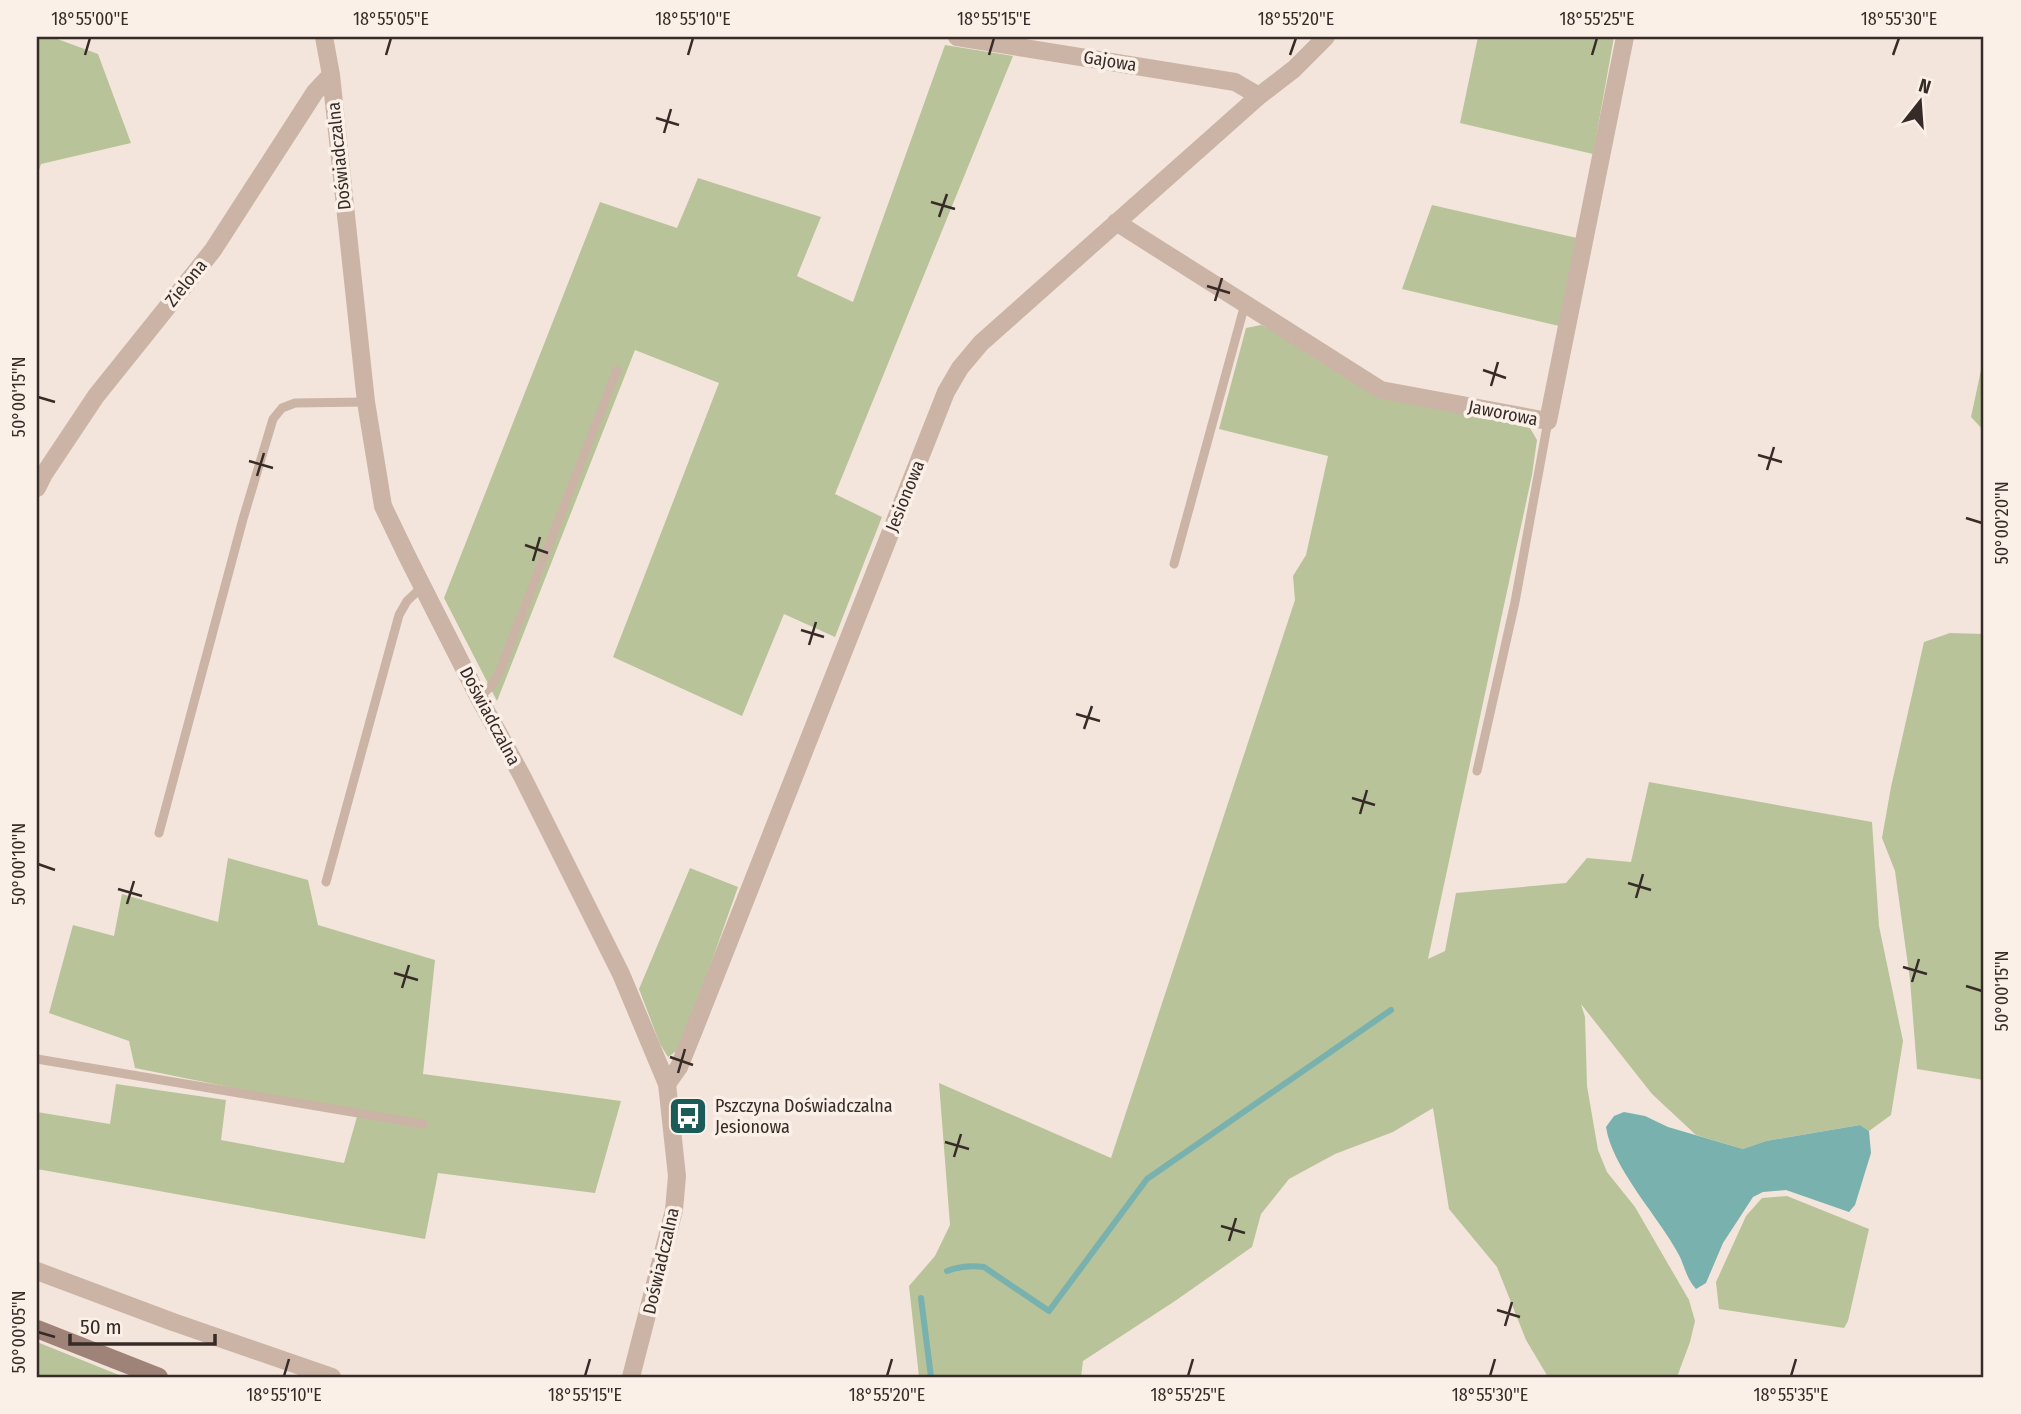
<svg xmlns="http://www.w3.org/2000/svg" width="2021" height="1414" viewBox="0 0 2021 1414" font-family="'Fira Sans Condensed',sans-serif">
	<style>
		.green { fill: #b9c39a }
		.water { fill: #79b1ae }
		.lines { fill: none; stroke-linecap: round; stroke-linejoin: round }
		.stream { stroke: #79b1ae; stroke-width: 6 }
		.lane { stroke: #cbb4a6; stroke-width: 9 }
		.street { stroke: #cbb4a6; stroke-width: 18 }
		.secondary { stroke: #9f8278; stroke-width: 18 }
		.ticks { fill: none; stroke: #372b27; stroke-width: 2.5 }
		.labels { text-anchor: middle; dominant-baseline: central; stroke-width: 7; stroke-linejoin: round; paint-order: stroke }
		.street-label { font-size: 18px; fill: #372b27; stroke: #faf0e8 }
		.poi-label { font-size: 18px; fill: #372b27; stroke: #faf0e8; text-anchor: start }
		.neatline { fill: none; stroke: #372b27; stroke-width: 2.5 }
		.ticks-label { font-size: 18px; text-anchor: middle; fill: #372b27 }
	</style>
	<rect width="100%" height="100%" fill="#f3e5db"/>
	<path class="green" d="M37,37H52L98,54L131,143L41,164L37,176Z
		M1478,37H1614L1593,154L1460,123Z
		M945,45L1013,56L835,494L882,517L835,637L784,614L742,716L613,657L719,383L635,350L497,701L444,598L600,202L677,228L698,178L821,217L797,276L853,302Z
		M1432,205L1577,238L1559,326L1402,289Z
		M1261,325L1280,334L1376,394L1530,428L1537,440L1532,475L1428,959L1445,951L1456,893L1566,883L1587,858L1631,862L1649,782L1872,822L1879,926L1903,1041L1891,1115L1869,1131L1860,1125L1766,1141L1743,1149L1696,1135L1652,1094L1581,1004L1585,1017L1587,1086L1598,1150L1607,1172L1635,1207L1689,1300L1695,1321L1690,1342L1677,1377H1548L1526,1340L1497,1267L1449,1209L1433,1108L1393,1132L1335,1154L1289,1179L1261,1214L1252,1247L1175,1301L1083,1361L1081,1377H919L909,1286L935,1256L950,1225L939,1083L1111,1158L1295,600L1293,576L1306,555L1328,456L1219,429L1246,328Z
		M1984,356V431L1971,417Z
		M1950,633L1984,634V1080L1917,1069L1910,980L1895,871L1882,838L1891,787L1924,642Z
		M228,858L308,880L318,925L435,960L423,1074L621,1101L595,1193L438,1173L425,1239L37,1169V1112L110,1124L116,1084L226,1100L221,1140L344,1163L358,1113L135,1068L129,1041L49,1013L73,925L114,936L122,894L218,922Z
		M690,868L738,887L681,1048L668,1057L660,1044L639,989Z
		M1787,1196L1869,1229L1848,1321L1844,1328L1719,1309L1716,1282L1746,1216L1762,1198Z
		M37,1342L124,1377H37Z"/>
	<path class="water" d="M1624,1112L1645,1116L1668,1127L1743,1149L1766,1141L1860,1125L1869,1131L1871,1153L1855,1205L1849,1212L1786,1190L1763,1192L1753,1197L1723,1243L1706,1283L1696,1289C1686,1278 1685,1267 1679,1255C1659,1217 1612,1168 1606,1127L1614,1116Z"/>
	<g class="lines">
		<path class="stream" d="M947,1271C960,1266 970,1265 984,1267L1049,1311L1147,1179L1391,1010
			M921,1298L931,1377"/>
		<path class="lane" d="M1174,564L1245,304
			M479,698L492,685L499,673L617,370
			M1477,771L1515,602L1548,421
			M159,833L243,519L273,419L282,408L295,403L366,402
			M326,882L399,615L407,601L423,586
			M37,1059L423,1124"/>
		<path class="street" d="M324,37L331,75L366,402L383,506L407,556L479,698L522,776L621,974L667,1084L677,1176L674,1210L631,1377
			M957,37L1235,82L1259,96
			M1116,222L1381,390L1548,421L1625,37
			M37,488L44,474L96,396L213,250L315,92L331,75
			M667,1084L679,1067L694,1030L946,392L960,368L981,343L1259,96L1294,69L1326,37
			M37,1271L173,1322L332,1377"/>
		<path class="secondary" d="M37,1329L159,1377"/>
	</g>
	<path class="ticks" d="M85,55L90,38M386,55L391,38M688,55L693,38M989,55L994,38M1290,55L1296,38M1592,55L1597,38M1893,55L1899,38M656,118L679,125M664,133L671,109M931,202L955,209M939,217L947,194M1207,286L1230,293M1215,301L1222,278M1483,370L1506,378M1491,386L1498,362M38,397L55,402M1758,455L1782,462M249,461L273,468M1767,470L1774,447M257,476L264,453M1966,518L1982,523M525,545L548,553M533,561L540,537M801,630L824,637M809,645L816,622M1076,714L1100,721M1084,729L1092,706M1352,798L1375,805M1360,814L1367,790M38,864L55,870M1628,883L1651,890M118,889L142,896M1636,898L1643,874M127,904L134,881M1903,967L1927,974M394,973L418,980M1912,982L1919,959M1966,986L1982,991M402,988L409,965M670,1057L693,1065M678,1073L685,1049M945,1142L969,1149M954,1157L961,1134M1221,1226L1245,1233M1229,1241L1236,1218M1497,1310L1520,1317M1505,1326L1512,1302M38,1332L55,1337M284,1376L289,1359M585,1376L590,1359M887,1376L892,1359M1188,1376L1193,1359M1490,1376L1495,1359M1791,1376L1796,1359"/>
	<defs>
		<g id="bus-square" transform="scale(2.0125)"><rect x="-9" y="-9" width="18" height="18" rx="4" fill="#1b5b58" stroke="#faf0e8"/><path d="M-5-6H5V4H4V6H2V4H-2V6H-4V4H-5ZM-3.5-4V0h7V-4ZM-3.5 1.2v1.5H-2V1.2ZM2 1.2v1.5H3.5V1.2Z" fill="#fff"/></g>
	</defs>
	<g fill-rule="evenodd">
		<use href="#bus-square" x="688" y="1116"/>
	</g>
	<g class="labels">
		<g class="street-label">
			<text transform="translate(1110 61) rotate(9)">Gajowa</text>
			<text transform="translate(339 156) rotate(-96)">Doświadczalna</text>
			<text transform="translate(186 283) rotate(-51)">Zielona</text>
			<text transform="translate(1503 413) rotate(11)">Jaworowa</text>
			<text transform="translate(905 496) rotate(-68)">Jesionowa</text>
			<text transform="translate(490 716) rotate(62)">Doświadczalna</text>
			<text transform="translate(661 1261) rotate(-77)">Doświadczalna</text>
		</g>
		<g class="poi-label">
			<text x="715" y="1106">Pszczyna Doświadczalna<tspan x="715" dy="21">Jesionowa</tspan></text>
		</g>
	</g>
	<rect width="2021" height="1414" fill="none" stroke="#faf0e8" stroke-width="77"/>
	<g transform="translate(1920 102) rotate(17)" stroke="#faf0e8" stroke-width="5" paint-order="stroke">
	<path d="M0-5L12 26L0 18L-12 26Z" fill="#372b27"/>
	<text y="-10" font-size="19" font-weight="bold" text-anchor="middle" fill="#372b27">N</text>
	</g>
	<path d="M70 1334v10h145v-10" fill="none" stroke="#372b27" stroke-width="3.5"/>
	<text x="80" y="1334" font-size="21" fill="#372b27" stroke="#faf0e8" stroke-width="5" paint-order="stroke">50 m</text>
	<rect x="38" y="38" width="1944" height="1338" class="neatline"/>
	<g class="ticks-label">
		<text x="90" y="25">18°55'00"E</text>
		<text x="391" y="25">18°55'05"E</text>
		<text x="693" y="25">18°55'10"E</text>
		<text x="994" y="25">18°55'15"E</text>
		<text x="1296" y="25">18°55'20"E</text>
		<text x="1597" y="25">18°55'25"E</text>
		<text x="1899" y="25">18°55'30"E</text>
		<text transform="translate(19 397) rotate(-90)" y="6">50°00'15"N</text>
		<text transform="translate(2002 523) rotate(-90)" y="6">50°00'20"N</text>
		<text transform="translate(19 864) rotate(-90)" y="6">50°00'10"N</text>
		<text transform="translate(2002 991) rotate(-90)" y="6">50°00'15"N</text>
		<text transform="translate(19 1332) rotate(-90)" y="6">50°00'05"N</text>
		<text x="284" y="1401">18°55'10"E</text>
		<text x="585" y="1401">18°55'15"E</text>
		<text x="887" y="1401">18°55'20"E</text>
		<text x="1188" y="1401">18°55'25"E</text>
		<text x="1490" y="1401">18°55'30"E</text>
		<text x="1791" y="1401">18°55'35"E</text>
	</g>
</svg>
